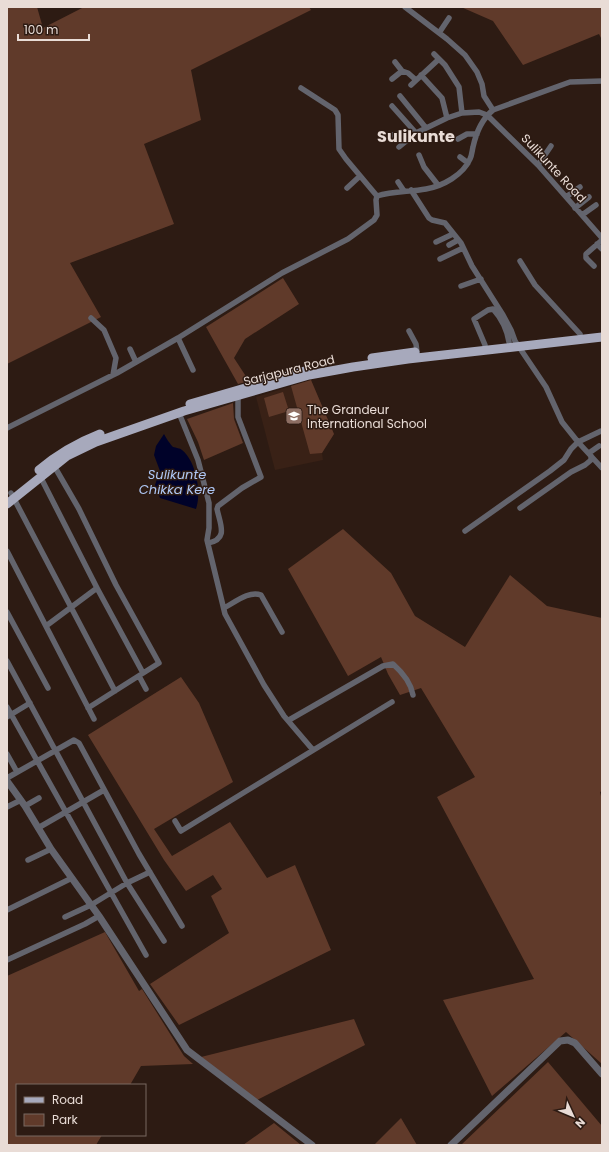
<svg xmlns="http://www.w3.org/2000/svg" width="609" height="1152" viewBox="0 0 609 1152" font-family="Poppins,sans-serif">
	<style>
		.built { fill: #392116 }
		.green { fill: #603a2a }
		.water { fill: #000229 }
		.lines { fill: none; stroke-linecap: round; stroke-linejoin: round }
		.minor { stroke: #63646d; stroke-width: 5.5 }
		.tertiary { stroke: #63646d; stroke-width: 7 }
		.primary { stroke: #a7a9bc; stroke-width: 9 }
		.labels { text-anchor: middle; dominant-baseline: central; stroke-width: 3; stroke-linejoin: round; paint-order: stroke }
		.street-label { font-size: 12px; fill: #e9dcd6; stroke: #2d1b13 }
		.poi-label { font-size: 12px; fill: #e9dcd6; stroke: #2d1b13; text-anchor: start }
		.water-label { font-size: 13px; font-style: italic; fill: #afc7f4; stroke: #2d1b13 }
		.district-label { font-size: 16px; font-weight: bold; fill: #e9dcd6; stroke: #2d1b13 }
	</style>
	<rect width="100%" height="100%" fill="#2d1b13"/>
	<path class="built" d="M311,380L334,434L322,453L323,460L275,470L256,397Z"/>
	<path class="green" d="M7,7H37L43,28L84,7H309L311,10L191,70L201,120L144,144L174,224L70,263L101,317L7,364Z
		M461,7H602V40L599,34L523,65L493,21Z
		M283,278L299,304L245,339L234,358L249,381L238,384L206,327Z
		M311,380L334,434L322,453L310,454L291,386Z
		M283,392L289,411L269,417L264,398Z
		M233,403L234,419L243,443L204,460L198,442L187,419Z
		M343,529L391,573L415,616L465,647L510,575L547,606L602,618V791L600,792L602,800V1064L566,1032L492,1096L443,1000L534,979L437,797L475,777L421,688L400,695L388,674L381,657L348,676L288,569Z
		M181,677L199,703L233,782L154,829L172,856L230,822L267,878L295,865L331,950L179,1025L150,984L229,933L211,896L222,889L213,875L186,891L164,860L88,735Z
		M105,932L139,991L142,989L184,1056L193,1064L141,1066L130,1085H17V1135H102L96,1145H7V976Z
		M354,1019L365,1045L257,1100L201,1057Z
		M548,1062L602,1126V1145H461Z
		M401,1118L417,1145H374Z
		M274,1123L301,1145H243Z"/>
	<path class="water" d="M164,434C166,438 170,444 173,447C176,448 180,448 182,450C196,461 202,493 196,509L160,498L155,485L160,471L154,455L156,446Z"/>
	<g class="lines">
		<path class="minor" d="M439,33L449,18
			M434,54L445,65L459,87L462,113
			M395,62L402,71L408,73L416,80
			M421,75L442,98L447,118
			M392,79L402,71
			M411,85L439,59
			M301,88L335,110L338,115L339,149L346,159L377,196
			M400,96L426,128
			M392,106L416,133L399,147
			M493,110L570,82L602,81
			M391,135L416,133L447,118L462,113L479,112L487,115L538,165L602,238
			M458,139L467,134H477
			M419,155L424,167L438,185
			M460,157L468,163
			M538,165L551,146
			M398,182L404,191
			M347,188L360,176
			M411,190L429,218L432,220L445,223L461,243L472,266L503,315L511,330L515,341L546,387L562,422L578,442L602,468
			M566,197L580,187
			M575,208L589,197
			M582,215L596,205
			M436,242L453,234
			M597,244L602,249
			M449,245L458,240
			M440,259L463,248
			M520,261L535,285L580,334
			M594,266L586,258V254L602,240
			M461,286L481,279
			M91,318L104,330L116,358L113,375
			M409,331L416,344L417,352
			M178,338L193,370
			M485,345L474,319L488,310L493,309C502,319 507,330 509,342
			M130,349L136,362
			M179,413L198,460L209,503V528L207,540L225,614L264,685L284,716L313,750
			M7,428L117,373L178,338L282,273L348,239L374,220L377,215L376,200L377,196C393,191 410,192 426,189C443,186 463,175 470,159C472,155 472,151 473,147C476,133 482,119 493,110L484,96L482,84L477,72L465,55L447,39L405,7
			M589,453L599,446
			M53,464L79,509L116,585L159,663L88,708
			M40,476L97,588L143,673
			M11,493L115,691
			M520,508L571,472L585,465L591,460V456
			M465,531L550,471L564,460L571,449L578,442L601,431
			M208,543C229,539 220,524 217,509L218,506L242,488L261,477L238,417V393
			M7,551L94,719
			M224,608C234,603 249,590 261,595L282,632
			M7,612L48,688
			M46,626L97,588
			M7,661L127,883L164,941
			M139,676L146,689
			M7,707L146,955
			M7,717L30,703
			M289,720L383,666L393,664C402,672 411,683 413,695
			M7,754L17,772
			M7,778L74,740L79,743L139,854L182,926
			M25,806L39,798
			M7,807L21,800
			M175,821L181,831L392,702
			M38,828L104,790
			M28,860L51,849
			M7,910L72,878
			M65,917L91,905L127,883L150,872
			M7,960L85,924L99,916"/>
		<path class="tertiary" d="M7,781L25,806L51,849L99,916L187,1050L312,1145
			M451,1145L560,1041L568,1040L575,1043L602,1074"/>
		<path class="primary" d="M372,358L415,352
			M190,404L308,370
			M39,470C58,454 77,443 100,434
			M7,504L67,456L96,442L184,411L309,375L353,367L408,359L602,337"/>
	</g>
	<defs>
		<g id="school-square" transform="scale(0.9)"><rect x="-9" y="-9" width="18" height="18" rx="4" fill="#8d6e63" stroke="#2d1b13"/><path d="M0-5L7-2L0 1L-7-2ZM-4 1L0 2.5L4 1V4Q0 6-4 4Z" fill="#fff"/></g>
	</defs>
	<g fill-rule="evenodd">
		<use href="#school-square" x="294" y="416"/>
	</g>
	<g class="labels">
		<g class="street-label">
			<text transform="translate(554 168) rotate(47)">Sulikunte Road</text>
			<text transform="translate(289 370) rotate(-14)">Sarjapura Road</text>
		</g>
		<g class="poi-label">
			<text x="307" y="409">The Grandeur<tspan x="307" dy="14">International School</tspan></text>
		</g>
		<g class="water-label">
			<text x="177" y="474">Sulikunte<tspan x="177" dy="15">Chikka Kere</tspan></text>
		</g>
		<g class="district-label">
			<text x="416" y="136">Sulikunte</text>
		</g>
	</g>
	<rect width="609" height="1152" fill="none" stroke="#e9dcd6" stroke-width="16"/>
	<rect x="16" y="1084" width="130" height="52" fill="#2d1b13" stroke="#786861"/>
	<rect x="24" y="1097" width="20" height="6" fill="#a7a9bc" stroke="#786861"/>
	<text x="52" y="1104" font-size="12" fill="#e9dcd6">Road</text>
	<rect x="24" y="1114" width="20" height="12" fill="#603a2a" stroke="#786861"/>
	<text x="52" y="1124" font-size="12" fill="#e9dcd6">Park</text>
	<g transform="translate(573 1116) rotate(134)" stroke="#2d1b13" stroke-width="3" paint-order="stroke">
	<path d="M0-3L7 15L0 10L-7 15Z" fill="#e9dcd6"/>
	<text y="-6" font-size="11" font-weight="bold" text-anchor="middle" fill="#e9dcd6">N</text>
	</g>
	<path d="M18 34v6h71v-6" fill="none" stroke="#e9dcd6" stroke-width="2"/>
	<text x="24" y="34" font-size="12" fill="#e9dcd6" stroke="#2d1b13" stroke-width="3" paint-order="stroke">100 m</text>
</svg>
